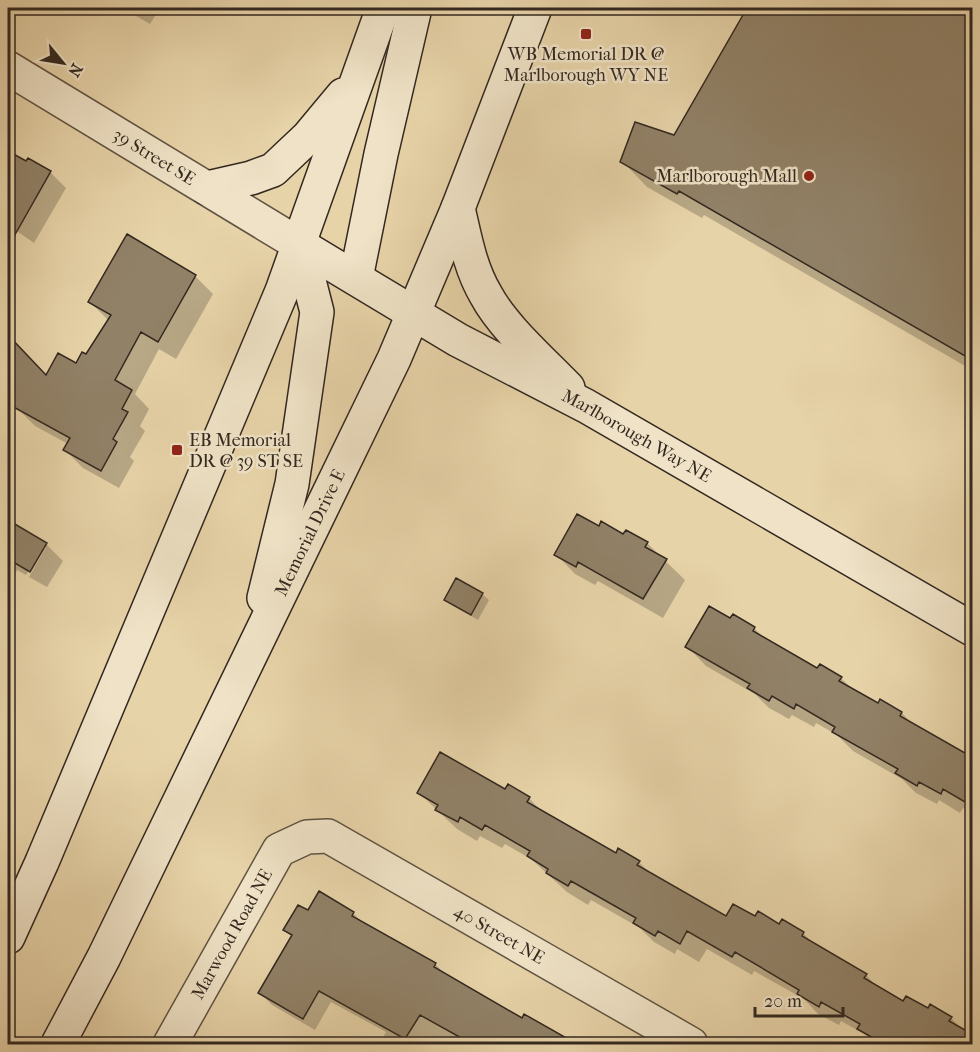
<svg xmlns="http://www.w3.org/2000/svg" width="980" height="1052" viewBox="0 0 980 1052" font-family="'IM FELL French Canon',serif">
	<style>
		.shadow { fill: #0003 }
		.building { fill: #918167; stroke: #332820; stroke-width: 1.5 }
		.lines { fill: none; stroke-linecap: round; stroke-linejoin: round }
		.street-casing { stroke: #605342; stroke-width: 36 }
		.secondary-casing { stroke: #332820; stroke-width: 36 }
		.street { stroke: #efe2c6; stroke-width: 33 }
		.secondary { stroke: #efe2c6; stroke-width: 33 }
		.poi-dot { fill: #8f2418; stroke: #efe2c6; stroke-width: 2 }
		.labels { text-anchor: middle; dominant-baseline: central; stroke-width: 5; stroke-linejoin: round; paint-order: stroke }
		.poi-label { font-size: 18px; fill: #332820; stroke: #efe2c6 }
		.street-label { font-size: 18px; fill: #332820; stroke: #efe2c6 }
	</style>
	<rect width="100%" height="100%" fill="#e7d3a8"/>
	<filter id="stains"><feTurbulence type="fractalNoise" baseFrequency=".00333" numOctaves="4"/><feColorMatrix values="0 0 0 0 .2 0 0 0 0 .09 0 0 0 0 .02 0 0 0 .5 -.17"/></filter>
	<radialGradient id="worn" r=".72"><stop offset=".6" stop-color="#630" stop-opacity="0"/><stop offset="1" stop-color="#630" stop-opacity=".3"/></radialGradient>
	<path class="shadow" d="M122,8H160L150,24Z
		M749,8H972V370L704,215L702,218L647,187L622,161L675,137Z
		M8,152L26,163L28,160L50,172L66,188L34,243L8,225Z
		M195,276L213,294L176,359L159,349L135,394L149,409L140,426L145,431L130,457L134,461L119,488L83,468L65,450L68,444L35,426L17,408L19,405L8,394V337L47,377L76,365L86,356L109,321L90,302Z
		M8,522L46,544L63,561L47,587L29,577L46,547H43L26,575L17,570L8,594Z
		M599,528L647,543L685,580L663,618L598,581L595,585L575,574L556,554Z
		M482,594L489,600L478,620L452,605L446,599Z
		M731,620L754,628L768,642L818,670L841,678L854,691L878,705L902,713L915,727L966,755L968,751L972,753V813L963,808L960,813L939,800L937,804L916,793L902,779L853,751L837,735L816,723L814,727L792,715L789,719L769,708L755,694L706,666L687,646Z
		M509,786L529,798L544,814L616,855L639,862L653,876L727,918H756L803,933L816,946L866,975L878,988L904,1003L951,1018L965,1032L972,1036V1044H875L864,1034L841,1021L839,1025L818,1014L804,999L754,971L752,975L707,949L699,962L677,949L675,954L654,942L640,928L591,900L588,905L567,892L531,859L505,844L502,848L480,836L477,841L457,829L418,792L506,791Z
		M308,912L353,913L366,926L435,964L446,975L523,1020L525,1016L574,1044H379L386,1032L331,1002L315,1030L272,1005L260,993L292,937L285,930Z"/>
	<path class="building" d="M747,8H972V360L679,191L677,194L620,162L635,122L674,135Z
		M8,151L26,161L28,158L51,171L8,247Z
		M127,234L196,275L158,342L141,332L115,380L132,390L122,409L128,412L113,439L117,442L101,471L63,450L70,438L8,404V335L46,375L58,353L76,363L82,352L86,354L111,315L88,302Z
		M577,514L599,526L601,521L623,534L626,530L648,542L645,547L667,559L643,599L578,562L576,567L554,555Z
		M8,520L47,543L30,572L8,559Z
		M456,578L483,593L471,615L444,600Z
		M709,606L730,618L733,614L755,627L753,631L817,668L820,664L842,677L839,681L878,703L880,699L902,712L900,716L972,757V789L965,802L943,789L941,794L919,782L917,786L895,773L898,769L832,732L835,727L796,704L794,709L772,696L769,701L747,688L750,684L685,647Z
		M440,752L505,789L508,784L530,797L527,802L616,853L618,848L640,861L637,865L726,916L733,904L755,916L758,911L779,924L782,919L804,932L802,936L867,974L864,978L903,1001L906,996L928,1008L930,1004L952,1017L949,1021L972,1034V1044H884L857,1029L860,1024L821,1002L819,1007L797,994L799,990L735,952L732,957L687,931L680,944L658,931L655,936L633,923L636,918L592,893L571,881L568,886L546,873L548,869L527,856L530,851L485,825L482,830L460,817L458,822L435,810L438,805L417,793Z
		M319,891L354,912L352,916L436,963L434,967L522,1018L524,1014L577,1044H472L420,1015L405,1039L319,991L303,1019L258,993L292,935L283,930L298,905L308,910Z"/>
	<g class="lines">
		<g class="street-casing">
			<g id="street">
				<path id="s1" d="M8,68L300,245"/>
				<path id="s2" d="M170,1044L279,850L307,837L328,836L691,1044"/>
			</g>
		</g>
		<g class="secondary-casing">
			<g id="secondary">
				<path d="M207,188L251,178L273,170L308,137L343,95"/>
				<path d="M458,208C465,238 470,268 486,295C503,327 542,361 568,388"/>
				<path id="s3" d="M300,245L458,340L586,406L972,629"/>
				<path d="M356,278L381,154L415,8"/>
				<path d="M264,598L292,484L317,312L300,245"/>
				<path d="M8,937L42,862L282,291L383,8"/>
				<path id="s4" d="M58,1044L104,957L394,359L458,208L535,8"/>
			</g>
		</g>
		<use href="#street" class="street"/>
		<use href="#secondary" class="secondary"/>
	</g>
	<g class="poi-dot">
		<rect x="580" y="28" width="12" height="12" rx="3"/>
		<circle cx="809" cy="176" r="6"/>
		<rect x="171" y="444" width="12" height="12" rx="3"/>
	</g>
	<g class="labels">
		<g class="poi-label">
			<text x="586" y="54">WB Memorial DR @<tspan x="586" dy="21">Marlborough WY NE</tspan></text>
			<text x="797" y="176" text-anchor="end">Marlborough Mall</text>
			<text x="189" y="440" text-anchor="start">EB Memorial<tspan x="189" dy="21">DR @ 39 ST SE</tspan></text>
		</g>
		<g class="street-label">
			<text stroke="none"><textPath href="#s1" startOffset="171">39 Street SE</textPath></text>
			<text stroke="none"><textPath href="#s3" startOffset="387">Marlborough Way NE</textPath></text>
			<text stroke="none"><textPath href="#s4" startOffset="570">Memorial Drive E</textPath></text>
			<text stroke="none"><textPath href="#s2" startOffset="126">Marwood Road NE</textPath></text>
			<text stroke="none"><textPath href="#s2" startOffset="472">40 Street NE</textPath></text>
		</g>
	</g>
	<rect width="980" height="1052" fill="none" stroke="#e7d3a8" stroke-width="30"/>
	<rect x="9" y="9" width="962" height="1034" fill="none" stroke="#332820" stroke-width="3"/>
	<rect x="15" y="15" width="950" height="1022" fill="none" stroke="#332820" stroke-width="1.5"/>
	<g transform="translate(63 63) rotate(120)" stroke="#efe2c6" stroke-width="4.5" paint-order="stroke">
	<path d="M0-4.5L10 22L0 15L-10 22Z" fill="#332820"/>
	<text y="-9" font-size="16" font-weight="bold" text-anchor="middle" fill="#332820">N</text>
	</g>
	<path d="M755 1007v9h88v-9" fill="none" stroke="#332820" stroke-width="3"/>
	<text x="764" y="1007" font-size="18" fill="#332820" stroke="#efe2c6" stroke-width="4.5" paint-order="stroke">20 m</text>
	<rect width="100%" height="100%" filter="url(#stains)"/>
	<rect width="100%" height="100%" fill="url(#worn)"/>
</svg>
